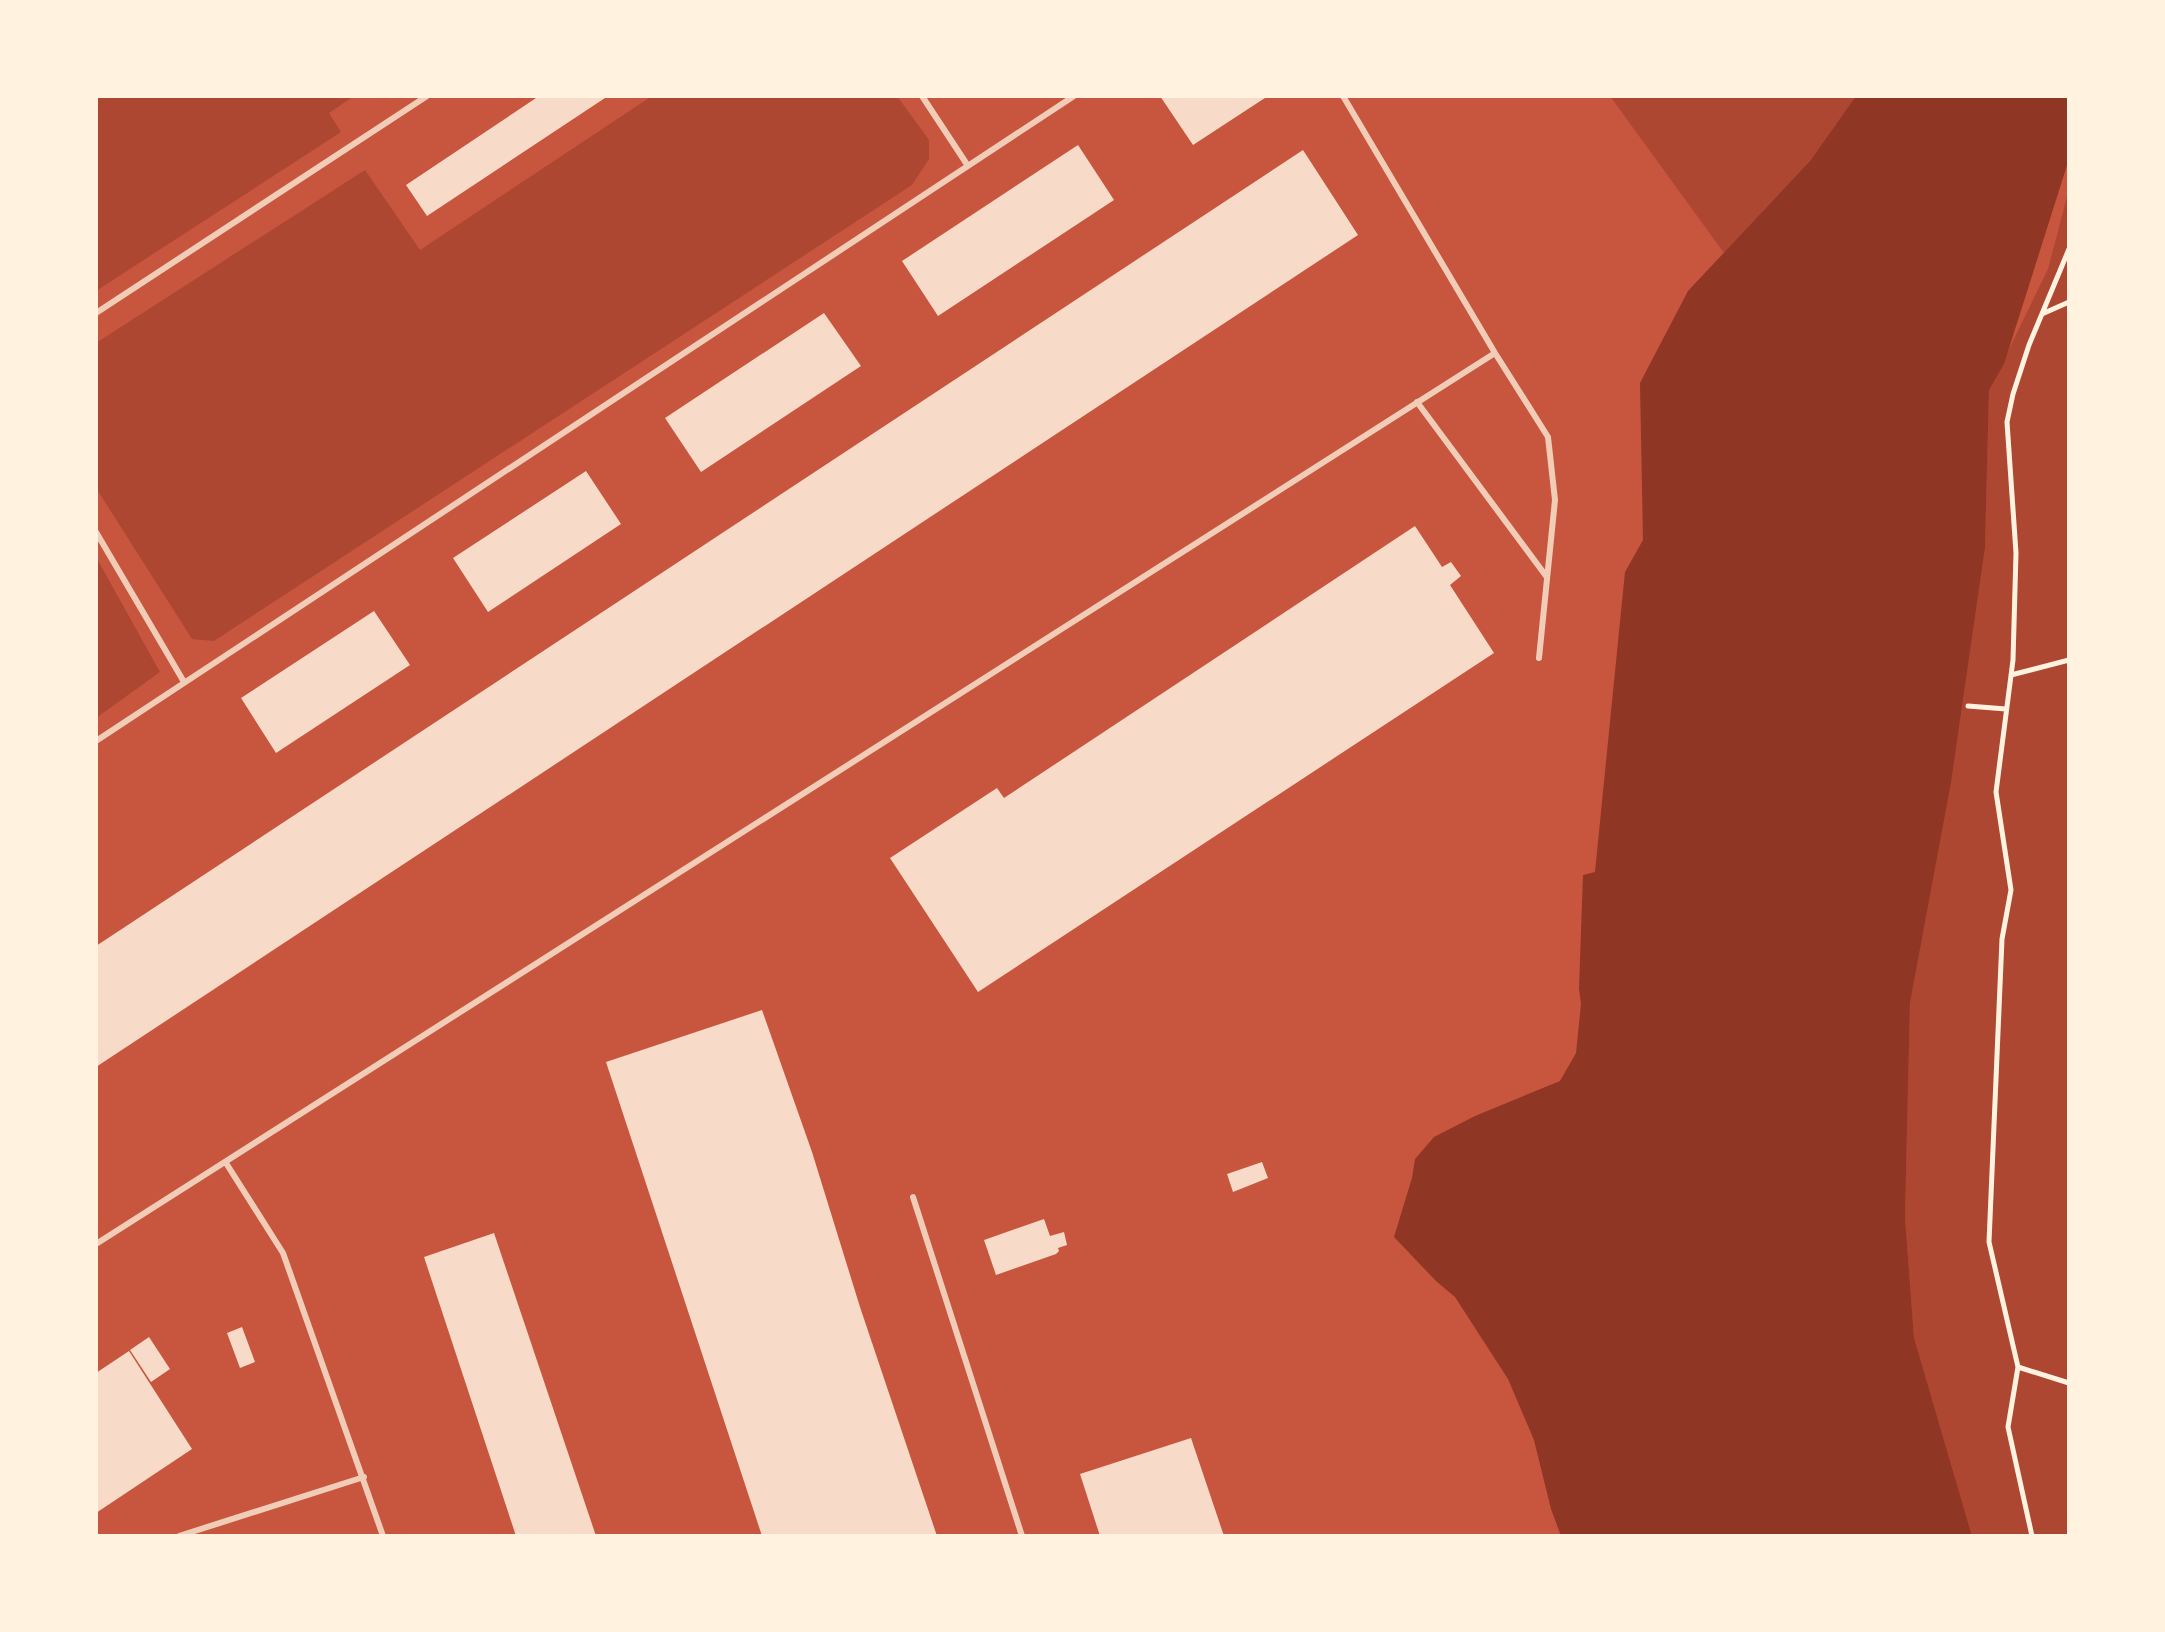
<svg xmlns="http://www.w3.org/2000/svg" width="2165" height="1632" viewBox="0 0 2165 1632" font-family="'Zilla Slab',serif">
	<style>
		.green { fill: #ae4732 }
		.water { fill: #8f3625 }
		.building { fill: #f7dbc8 }
		.lines { fill: none; stroke-linecap: round; stroke-linejoin: round }
		.path { stroke: #fff3e0; stroke-width: 5 }
		.service { stroke: #f1ccb7; stroke-width: 6 }
	</style>
	<rect width="100%" height="100%" fill="#c8553d"/>
	<path class="green" d="M96,96H354L329,113L341,132L96,291Z
		M652,96H897L929,140V159L912,185L214,641L192,639L96,488V343L365,170L420,250Z
		M1610,96H1856L1810,161L1724,253Z
		M2069,189V1536H1972L1914,1339L1905,1217L1910,1003L1951,783L1985,548L1989,390L2048,269Z
		M96,557L160,672L96,718Z"/>
	<path class="water" d="M1856,96H2069V159L2004,364L1989,390L1985,548L1951,783L1910,1003L1905,1217L1914,1338L1972,1536H1561L1551,1509L1534,1440L1508,1379L1455,1297L1436,1281L1394,1237L1412,1178L1415,1159L1434,1137L1475,1116L1560,1081L1576,1053L1581,1004L1579,989L1583,875L1595,872L1625,572L1643,540L1640,383L1688,291L1810,161Z"/>
	<path class="building" d="M539,96H608L427,216L406,185Z
		M1160,96H1268L1193,145Z
		M1078,145L1114,200L938,316L902,261Z
		M1303,150L1358,235L96,1067V946Z
		M824,313L861,366L701,472L665,418Z
		M586,471L621,524L488,612L453,558Z
		M1415,526L1442,567L1451,562L1461,576L1450,585L1494,653L978,992L890,858L997,788L1004,798Z
		M374,611L410,665L276,753L241,698Z
		M762,1010L812,1152L860,1307L937,1536H762L606,1062Z
		M1262,1162L1268,1178L1233,1192L1227,1174Z
		M1044,1219L1050,1236L1064,1232L1067,1245L1058,1248L1059,1251L1056,1254L996,1275L984,1240Z
		M494,1233L596,1536H516L424,1257Z
		M242,1327L255,1362L240,1368L227,1333Z
		M149,1337L170,1369L151,1382L130,1350Z
		M129,1351L192,1449L96,1513V1373Z
		M1191,1438L1224,1536H1100L1080,1474Z"/>
	<g class="lines">
		<path class="path" d="M2042,314L2069,302
			M2011,675L2069,660
			M1968,706L2006,709
			M2018,1367L2069,1383
			M2032,1536L2008,1427L2018,1367L1989,1242L2002,939L2011,890L1996,792L2013,660L2016,553L2007,422L2013,394L2029,345L2069,249"/>
		<path class="service" d="M922,96L968,166
			M1343,96L1495,353L1548,437L1555,500L1539,658
			M96,313L427,96
			M1417,402L1546,576
			M96,532L184,682
			M96,741L1074,96
			M226,1163L283,1253L383,1536
			M913,1197L1022,1536
			M96,1244L1495,353
			M179,1536L364,1477"/>
	</g>
	<rect width="2165" height="1632" fill="none" stroke="#fff3e0" stroke-width="196"/>
</svg>
